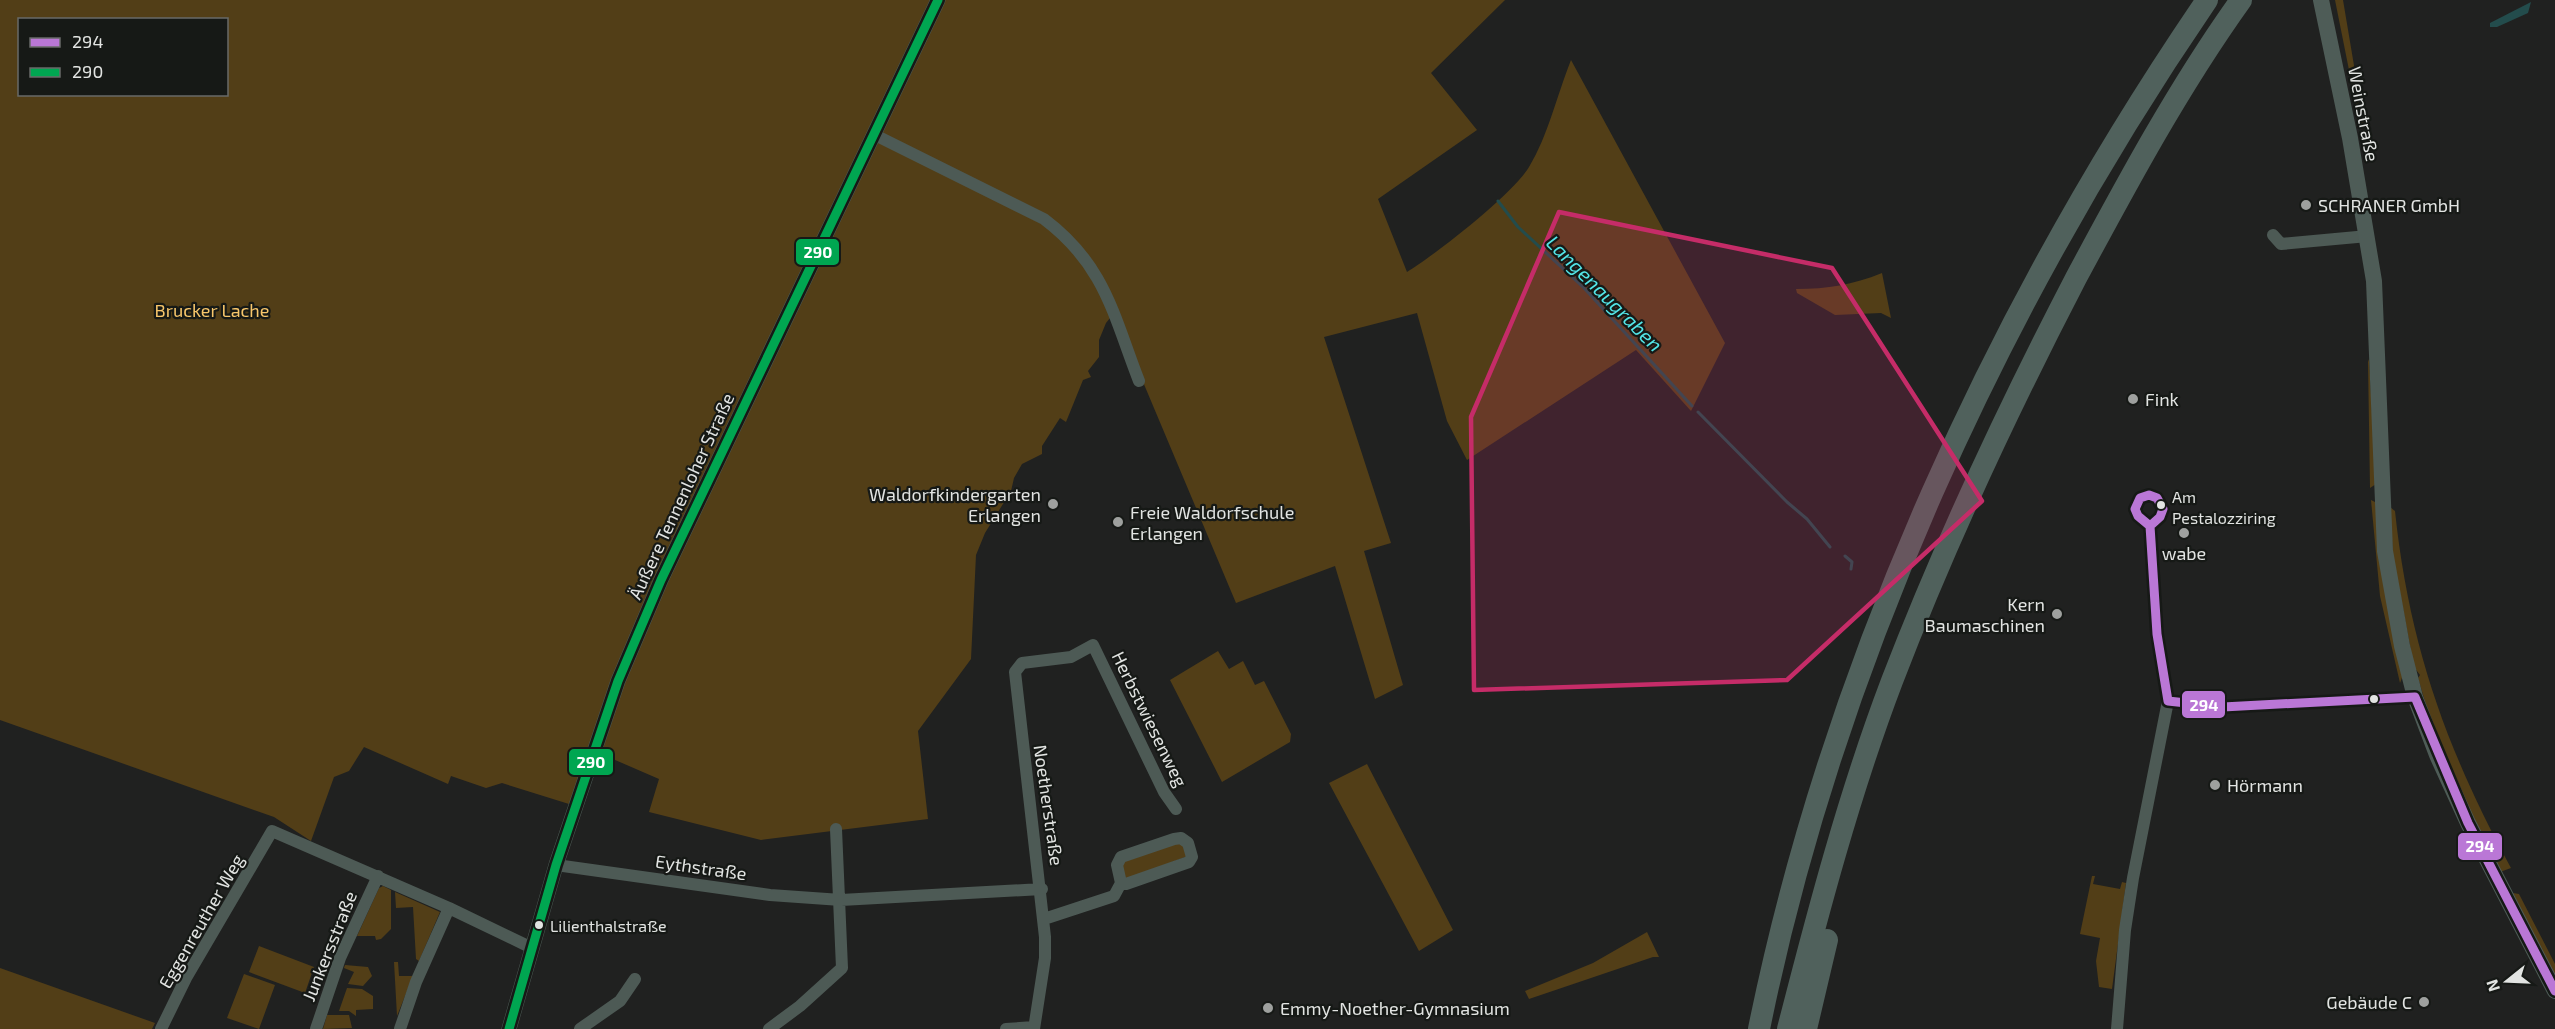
<svg xmlns="http://www.w3.org/2000/svg" width="2555" height="1029" viewBox="0 0 2555 1029" font-family="'Exo 2',sans-serif">
	<style>
		.green { fill: #523e17; fill-rule: evenodd }
		.water { fill: #234c4c }
		.lines { fill: none; stroke-linecap: round; stroke-linejoin: round }
		.stream { stroke: #234c4c; stroke-width: 3 }
		.minor { stroke: #4d5a55; stroke-width: 12 }
		.tertiary { stroke: #4d5a55; stroke-width: 15 }
		.secondary { stroke: #4e5c57; stroke-width: 16 }
		.motorway { stroke: #50615c; stroke-width: 22 }
		.bus-1-casing { stroke: #161916; stroke-width: 14 }
		.bus-2-casing { stroke: #161916; stroke-width: 14 }
		.bus-1 { stroke: #ba77d6; stroke-width: 9 }
		.bus-2 { stroke: #00a651; stroke-width: 9 }
		.marked { fill: #c52c68; fill-opacity: 0.2; stroke: #c52c68; stroke-width: 4.5; stroke-linejoin: round }
		.poi-dot { fill: #9ea09e; stroke: #161916; stroke-width: 2 }
		.bus-dot { fill: #e2e4e2; stroke: #161916; stroke-width: 2 }
		.labels { text-anchor: middle; dominant-baseline: central; stroke-width: 4.5; stroke-linejoin: round; paint-order: stroke }
		.bus-label { font-size: 16px; fill: #e2e4e2; stroke: #161916; text-anchor: start }
		.street-label { font-size: 18px; fill: #e2e4e2; stroke: #161916 }
		.poi-label { font-size: 18px; fill: #e2e4e2; stroke: #161916; text-anchor: start }
		.park-label { font-size: 18px; fill: #f7c66b; stroke: #161916 }
		.water-label { font-size: 20px; font-style: italic; fill: #53e5e7; stroke: #161916 }
		.line-badge { stroke: #161916; stroke-width: 2 }
		.badge-label { font-size: 16px; text-anchor: middle; font-weight: bold; fill: #fff }
	</style>
	<rect width="100%" height="100%" fill="#202120"/>
	<path class="green" d="M0,0H1505L1431,73L1477,130L1378,199L1407,272C1436,254 1512,195 1529,167C1548,136 1557,95 1571,60L1725,343L1691,411L1636,350L1467,460L1447,421L1417,313L1324,337L1391,543L1364,551L1403,685L1375,699L1335,566L1236,603L1114,313L1106,323L1099,340V357L1088,371L1091,377L1083,380L1066,422L1060,418L1042,446V454L1022,464L1014,478L1011,491L985,533L976,555L971,659L918,731L928,819L761,840L649,812L659,779L599,753L569,804L502,783L486,788L451,776L448,784L364,747L349,771L334,777L311,841L274,817L0,720ZM20,20H226V94H20Z
		M2335,0H2343L2364,125H2360Z
		M1882,273L1891,318L1881,313L1835,315L1797,293L1796,289C1828,289 1852,285 1882,273Z
		M2369,359L2376,484L2370,488L2368,362Z
		M2371,500L2377,503L2403,675L2400,683L2380,596Z
		M2390,507L2395,511C2409,645 2447,751 2511,868L2500,872C2469,809 2437,746 2418,678L2420,675L2414,667L2393,556Z
		M1218,651L1229,669L1243,661L1255,685L1264,681L1291,734L1290,742L1222,782L1170,680Z
		M1367,764L1453,930L1419,951L1329,783Z
		M1181,842L1188,856L1125,880L1121,861Z
		M2092,876H2095L2093,884L2120,889L2122,882L2126,883L2112,989L2099,987L2096,961L2100,938L2080,934Z
		M383,886L391,890V929L381,939L376,940L375,936H357L379,888Z
		M395,892L440,912L419,961L416,959L413,907L396,908Z
		M2513,893L2519,894L2555,964V979Z
		M1647,932L1659,957H1653L1529,999L1525,991L1593,963Z
		M259,946L314,967L305,993L249,972Z
		M394,962H398L399,976H413L397,1016Z
		M345,965L368,967L372,976L363,986L348,984L354,972L344,968Z
		M0,968L155,1023L152,1029H0Z
		M244,974L275,985L259,1029L227,1018Z
		M347,988L362,989L373,996V1009L356,1010V1016L349,1011H339Z
		M327,1015H349L352,1028L323,1029Z"/>
	<path class="water" d="M2531,2L2528,13L2497,27H2490V23Z"/>
	<g class="lines">
		<path class="stream" d="M1498,201L1518,227L1584,288L1692,406
			M1698,412L1787,502L1807,519L1830,547
			M1845,556L1852,562L1851,569"/>
		<path class="minor" d="M875,135L1044,219C1105,265 1113,314 1139,381
			M2273,235L2281,244L2368,236
			M2150,526L2138,516L2135,509L2140,498L2149,495L2157,498L2163,509L2160,517L2150,526L2157,634L2168,701L2223,707L2415,697
			M556,865L770,895L841,900L1042,889
			M1044,919L1114,896L1121,883L1126,884L1189,862L1192,857L1188,843L1181,838L1174,839L1121,857L1117,865L1121,883
			M161,1029L186,978L272,831L449,908L532,948
			M316,1029L340,958L378,876
			M400,1029L416,982L449,908
			M580,1029L620,1001L635,979
			M769,1029L800,1006L842,968L836,829
			M1006,1029L1034,1027
			M1034,1029L1045,958V937L1015,672L1022,663L1071,657L1093,645L1164,792L1176,809
			M2117,1029L2125,930L2133,878L2168,701"/>
		<path class="tertiary" d="M509,1029L556,865L618,681L661,580L938,0"/>
		<path class="secondary" d="M2321,0L2350,138L2374,281L2385,551L2402,646L2415,697L2437,755L2468,823L2555,991"/>
		<path class="motorway" d="M1759,1029C1833,664 1998,306 2207,0
			M1788,1029C1818,912 1849,794 1892,681C1945,543 2008,409 2076,278C2127,183 2178,88 2241,0
			M1806,1029L1827,940"/>
		<g class="bus-1-casing">
			<path id="bus-1" d="M2149,495L2157,498L2163,509L2160,517L2150,526L2138,516L2135,509L2140,498Z
				M2150,526L2157,634L2168,701L2223,707L2415,697
				M2415,697L2468,823L2555,991"/>
		</g>
		<g class="bus-2-casing">
			<path id="bus-2" d="M509,1029L556,865L618,681L661,580L938,0"/>
		</g>
		<use href="#bus-1" class="bus-1"/>
		<use href="#bus-2" class="bus-2"/>
	</g>
	<path class="marked" d="M1559,212L1832,268L1982,501L1787,680L1474,690L1471,417Z"/>
	<g class="poi-dot">
		<circle cx="2306" cy="205" r="6"/>
		<circle cx="2133" cy="399" r="6"/>
		<circle cx="1053" cy="504" r="6"/>
		<circle cx="1118" cy="522" r="6"/>
		<circle cx="2184" cy="533" r="6"/>
		<circle cx="2057" cy="614" r="6"/>
		<circle cx="2215" cy="785" r="6"/>
		<circle cx="2424" cy="1002" r="6"/>
		<circle cx="1268" cy="1008" r="6"/>
	</g>
	<g class="bus-dot">
		<circle cx="2161" cy="505" r="5"/>
		<circle cx="2374" cy="699" r="5"/>
		<circle cx="539" cy="925" r="5"/>
	</g>
	<g class="labels">
		<g class="bus-label">
			<text x="2172" y="496">Am<tspan x="2172" dy="21">Pestalozziring</tspan></text>
			<text x="550" y="925">Lilienthalstraße</text>
		</g>
		<g class="street-label">
			<text transform="translate(2364 114) rotate(79)">Weinstraße</text>
			<text transform="translate(681 496) rotate(-65)">Äußere Tennenloher Straße</text>
			<text transform="translate(1150 719) rotate(64)">Herbstwiesenweg</text>
			<text transform="translate(1049 805) rotate(82)">Noetherstraße</text>
			<text transform="translate(701 867) rotate(8)">Eythstraße</text>
			<text transform="translate(201 921) rotate(-60)">Eggenreuther Weg</text>
			<text transform="translate(329 946) rotate(-68)">Junkersstraße</text>
		</g>
		<g class="poi-label">
			<text x="2318" y="205">SCHRANER GmbH</text>
			<text x="2145" y="399">Fink</text>
			<text x="1041" y="494" text-anchor="end">Waldorfkindergarten<tspan x="1041" dy="21">Erlangen</tspan></text>
			<text x="1130" y="512">Freie Waldorfschule<tspan x="1130" dy="21">Erlangen</tspan></text>
			<text x="2184" y="553" text-anchor="middle">wabe</text>
			<text x="2045" y="604" text-anchor="end">Kern<tspan x="2045" dy="21">Baumaschinen</tspan></text>
			<text x="2227" y="785">Hörmann</text>
			<text x="2412" y="1002" text-anchor="end">Gebäude C</text>
			<text x="1280" y="1008">Emmy-Noether-Gymnasium</text>
		</g>
		<g class="park-label">
			<text x="212" y="310">Brucker Lache</text>
		</g>
		<g class="water-label">
			<text transform="translate(1605 293) rotate(45)">Langenaugraben</text>
		</g>
	</g>
	<g class="line-badge">
		<rect x="795" y="238" width="45" height="28" rx="6" fill="#00a651"/>
		<rect x="2181" y="690" width="45" height="29" rx="6" fill="#ba77d6"/>
		<rect x="568" y="748" width="46" height="28" rx="6" fill="#00a651"/>
		<rect x="2457" y="832" width="46" height="29" rx="6" fill="#ba77d6"/>
	</g>
	<g class="badge-label">
		<text x="818" y="258">290</text>
		<text x="2204" y="711">294</text>
		<text x="591" y="768">290</text>
		<text x="2480" y="852">294</text>
	</g>
	<rect x="18" y="18" width="210" height="78" fill="#161916" stroke="#686a68" stroke-width="1.5"/>
	<rect x="30" y="38" width="30" height="9" fill="#ba77d6" stroke="#686a68" stroke-width="1.5"/>
	<text x="72" y="48" font-size="18" fill="#e2e4e2">294</text>
	<rect x="30" y="68" width="30" height="9" fill="#00a651" stroke="#686a68" stroke-width="1.5"/>
	<text x="72" y="78" font-size="18" fill="#e2e4e2">290</text>
	<g transform="translate(2507 981) rotate(252)" stroke="#161916" stroke-width="4.5" paint-order="stroke">
	<path d="M0-4.5L10 22L0 15L-10 22Z" fill="#e2e4e2"/>
	<text y="-9" font-size="16" font-weight="bold" text-anchor="middle" fill="#e2e4e2">N</text>
	</g>
</svg>
